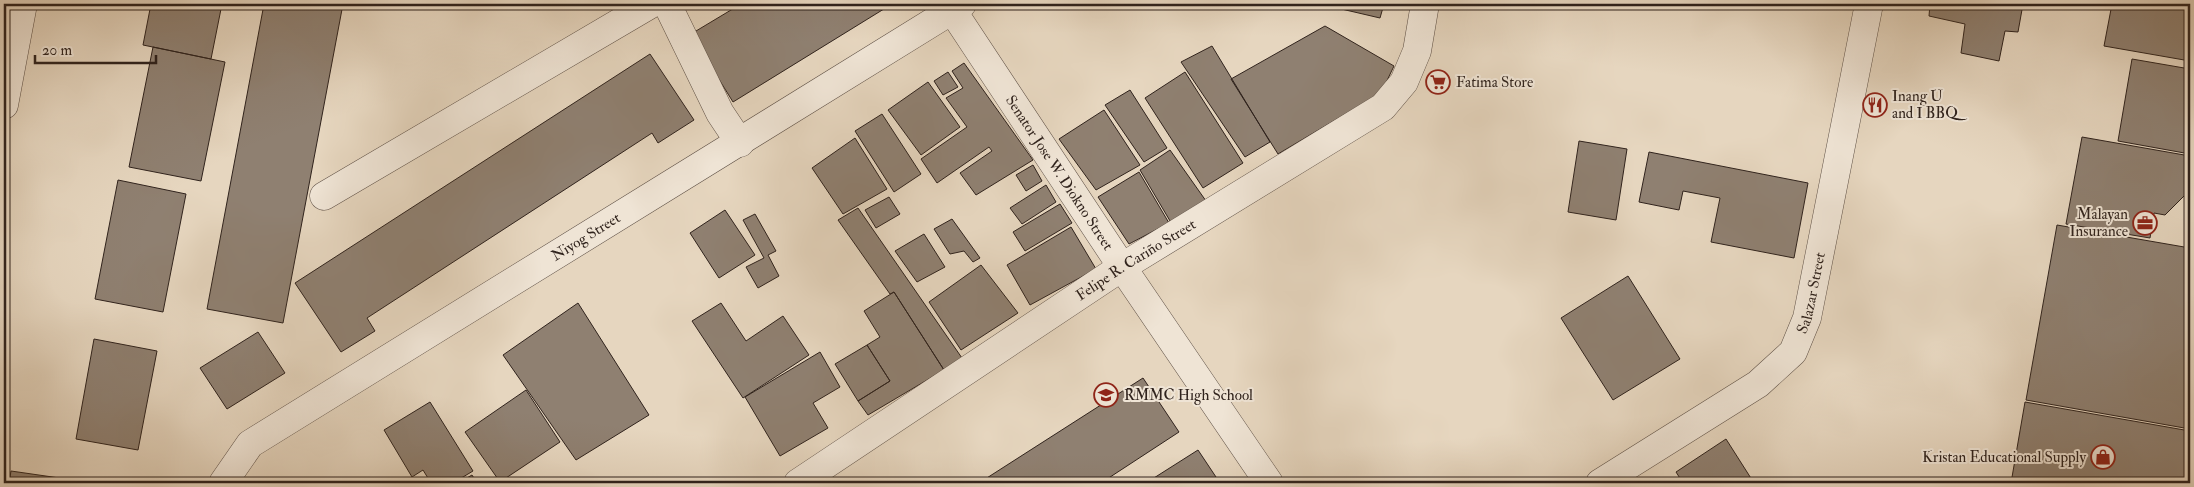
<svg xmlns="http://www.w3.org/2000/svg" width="2194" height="487" viewBox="0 0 2194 487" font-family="'IM FELL Double Pica',serif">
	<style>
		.building { fill: #8f8071; stroke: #30231d }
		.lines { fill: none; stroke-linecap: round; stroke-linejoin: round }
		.minor-casing { stroke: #5e5046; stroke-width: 29 }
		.minor { stroke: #efe4d5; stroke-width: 28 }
		.labels { text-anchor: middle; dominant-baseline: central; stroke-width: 4; stroke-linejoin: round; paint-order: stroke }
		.poi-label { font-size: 15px; fill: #30231d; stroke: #efe4d5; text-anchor: start }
		.street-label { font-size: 15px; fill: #30231d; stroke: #efe4d5 }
	</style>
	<rect width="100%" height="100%" fill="#e6d6bf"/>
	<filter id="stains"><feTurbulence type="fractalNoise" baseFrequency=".004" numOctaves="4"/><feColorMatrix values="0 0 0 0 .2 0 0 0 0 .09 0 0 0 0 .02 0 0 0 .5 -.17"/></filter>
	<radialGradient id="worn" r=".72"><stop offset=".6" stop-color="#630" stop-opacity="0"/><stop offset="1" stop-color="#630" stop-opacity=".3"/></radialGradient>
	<path class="building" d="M151,4H222L211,59L143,45Z
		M264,4H343L283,323L207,309Z
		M469,4H485L484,7Z
		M741,4H892L733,102L691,34Z
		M1320,4H1384L1380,18Z
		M1930,4H2023L2018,32L2005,31L1999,61L1961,53L1965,24L1929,16Z
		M2112,4H2190V61L2104,46Z
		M1325,26L1394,66L1381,93L1278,154L1231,79Z
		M1212,46L1270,142L1245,157L1181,62Z
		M153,47L225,62L201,181L129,167Z
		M650,54L694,120L658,143L652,133L367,318L375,331L341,352L295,283Z
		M2132,59L2190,69V154L2118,141Z
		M964,63L1033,160L976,195L960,173L992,151L989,147L937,183L921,159L967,127L946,98L963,88L952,71Z
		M948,72L958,87L943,95L934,81Z
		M1185,72L1243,163L1203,188L1145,98Z
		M928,82L960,127L921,155L888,110Z
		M1130,90L1167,148L1144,162L1105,105Z
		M1104,110L1140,165L1096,190L1059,139Z
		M882,114L921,174L894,192L855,131Z
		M2082,137L2190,156L2186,194L2165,215L2154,213L2150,238L2066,224Z
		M855,138L887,189L843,214L812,168Z
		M1579,141L1627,149L1616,220L1568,212Z
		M1170,150L1211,208L1173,226L1140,170Z
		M1649,152L1808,183L1794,258L1711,242L1720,198L1683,191L1679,210L1639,202Z
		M1033,165L1042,181L1026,191L1016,175Z
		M1139,172L1169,223L1129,244L1098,197Z
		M118,180L186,194L163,312L95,299Z
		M1046,185L1056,202L1022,224L1010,208Z
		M889,197L900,214L876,228L865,210Z
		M1060,204L1072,223L1025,251L1013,232Z
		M858,208L962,358L944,370L894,292L890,294L838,220Z
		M725,210L755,255L719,278L690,233Z
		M755,214L776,251L768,255L779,276L758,288L746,267L764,258L743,220Z
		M952,219L980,258L973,262L964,251L950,254L934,229Z
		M2057,225L2190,248V429L2026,400Z
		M1071,227L1096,269L1030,305L1007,265Z
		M924,234L945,267L917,282L895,251Z
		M981,265L1018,313L961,350L929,302Z
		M1628,276L1680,359L1613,400L1561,318Z
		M894,292L944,370L868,415L858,401L890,381L867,345L880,337L864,311Z
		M578,303L649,415L576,460L503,355Z
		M721,303L746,341L783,316L809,355L743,398L692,321Z
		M258,332L285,373L227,409L200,368Z
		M94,339L157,351L138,450L76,439Z
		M867,345L890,381L858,401L835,364Z
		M820,352L840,387L813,403L828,428L780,456L745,397Z
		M1143,378L1179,432L1101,483H979Z
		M526,390L560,442L500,482L465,432Z
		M430,402L473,471L453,483H431L423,470L412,477L384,430Z
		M2025,402L2190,431V483H2011Z
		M1726,439L1754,483H1683L1676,472Z
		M1198,450L1220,483H1146Z
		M11,471L94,483H9Z
		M472,475L477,483H458Z
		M314,481L331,483H312Z"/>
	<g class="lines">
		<g class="minor-casing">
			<g id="minor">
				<path d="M667,4L720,113L740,143"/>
				<path id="s1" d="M952,10L1122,267L1269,483"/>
				<path d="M4,105L23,4"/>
				<path d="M324,196L651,4"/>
				<path id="s2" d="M223,483L250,444L962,4"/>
				<path id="s3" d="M798,483L1122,267L1383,107L1404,82L1417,51L1425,4"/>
				<path id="s4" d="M1600,483L1758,384L1793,352L1807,318L1869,4"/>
			</g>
		</g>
		<use href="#minor" class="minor"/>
	</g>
	<defs>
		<g id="supermarket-ring" transform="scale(1.25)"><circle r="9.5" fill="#efe4d5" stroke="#8f2418" stroke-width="1.5"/><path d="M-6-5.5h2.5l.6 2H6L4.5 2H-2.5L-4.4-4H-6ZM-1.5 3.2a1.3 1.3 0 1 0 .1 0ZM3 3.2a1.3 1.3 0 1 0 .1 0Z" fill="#8f2418"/></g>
		<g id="restaurant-ring" transform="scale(1.25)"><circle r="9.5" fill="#efe4d5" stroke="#8f2418" stroke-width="1.5"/><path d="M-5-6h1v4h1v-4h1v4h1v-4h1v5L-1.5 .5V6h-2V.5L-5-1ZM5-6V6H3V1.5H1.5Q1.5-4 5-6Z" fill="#8f2418"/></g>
		<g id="office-ring" transform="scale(1.25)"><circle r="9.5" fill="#efe4d5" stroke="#8f2418" stroke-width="1.5"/><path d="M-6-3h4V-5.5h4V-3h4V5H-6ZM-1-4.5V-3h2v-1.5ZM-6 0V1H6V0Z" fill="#8f2418"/></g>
		<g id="school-ring" transform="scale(1.25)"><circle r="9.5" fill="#efe4d5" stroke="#8f2418" stroke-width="1.5"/><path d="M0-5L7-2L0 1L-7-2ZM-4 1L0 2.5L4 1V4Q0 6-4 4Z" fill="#8f2418"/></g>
		<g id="shop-ring" transform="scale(1.25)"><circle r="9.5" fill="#efe4d5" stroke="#8f2418" stroke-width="1.5"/><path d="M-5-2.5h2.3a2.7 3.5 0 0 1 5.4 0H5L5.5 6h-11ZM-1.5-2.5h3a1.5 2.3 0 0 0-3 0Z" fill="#8f2418"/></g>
	</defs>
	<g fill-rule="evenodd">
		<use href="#supermarket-ring" x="1438" y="82"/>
		<use href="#restaurant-ring" x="1875" y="105"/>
		<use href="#office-ring" x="2145" y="223"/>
		<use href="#school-ring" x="1106" y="395"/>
		<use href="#shop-ring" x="2103" y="457"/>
	</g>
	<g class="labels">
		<g class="poi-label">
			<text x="1456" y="82">Fatima Store</text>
			<text x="1892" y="96">Inang U<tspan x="1892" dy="17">and I BBQ</tspan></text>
			<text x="2128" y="214" text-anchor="end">Malayan<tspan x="2128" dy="17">Insurance</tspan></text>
			<text x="1124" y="395">RMMC High School</text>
			<text x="2086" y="457" text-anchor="end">Kristan Educational Supply</text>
		</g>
		<g class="street-label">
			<text stroke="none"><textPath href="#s1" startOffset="195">Senator Jose W. Diokno Street</textPath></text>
			<text stroke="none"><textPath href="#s2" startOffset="442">Niyog Street</textPath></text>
			<text stroke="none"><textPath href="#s3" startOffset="405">Felipe R. Cariño Street</textPath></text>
			<text stroke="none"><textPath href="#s4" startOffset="296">Salazar Street</textPath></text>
		</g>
	</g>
	<rect width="2194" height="487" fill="none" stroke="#e6d6bf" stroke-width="20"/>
	<rect x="5" y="5" width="2184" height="477" fill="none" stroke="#30231d" stroke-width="2.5"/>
	<rect x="10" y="10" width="2174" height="467" fill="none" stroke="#30231d"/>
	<path d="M35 55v8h121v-8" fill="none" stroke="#30231d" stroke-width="2.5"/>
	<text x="42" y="55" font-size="15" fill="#30231d" stroke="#efe4d5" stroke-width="4" paint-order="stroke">20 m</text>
	<rect width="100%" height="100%" filter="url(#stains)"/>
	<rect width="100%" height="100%" fill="url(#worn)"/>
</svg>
